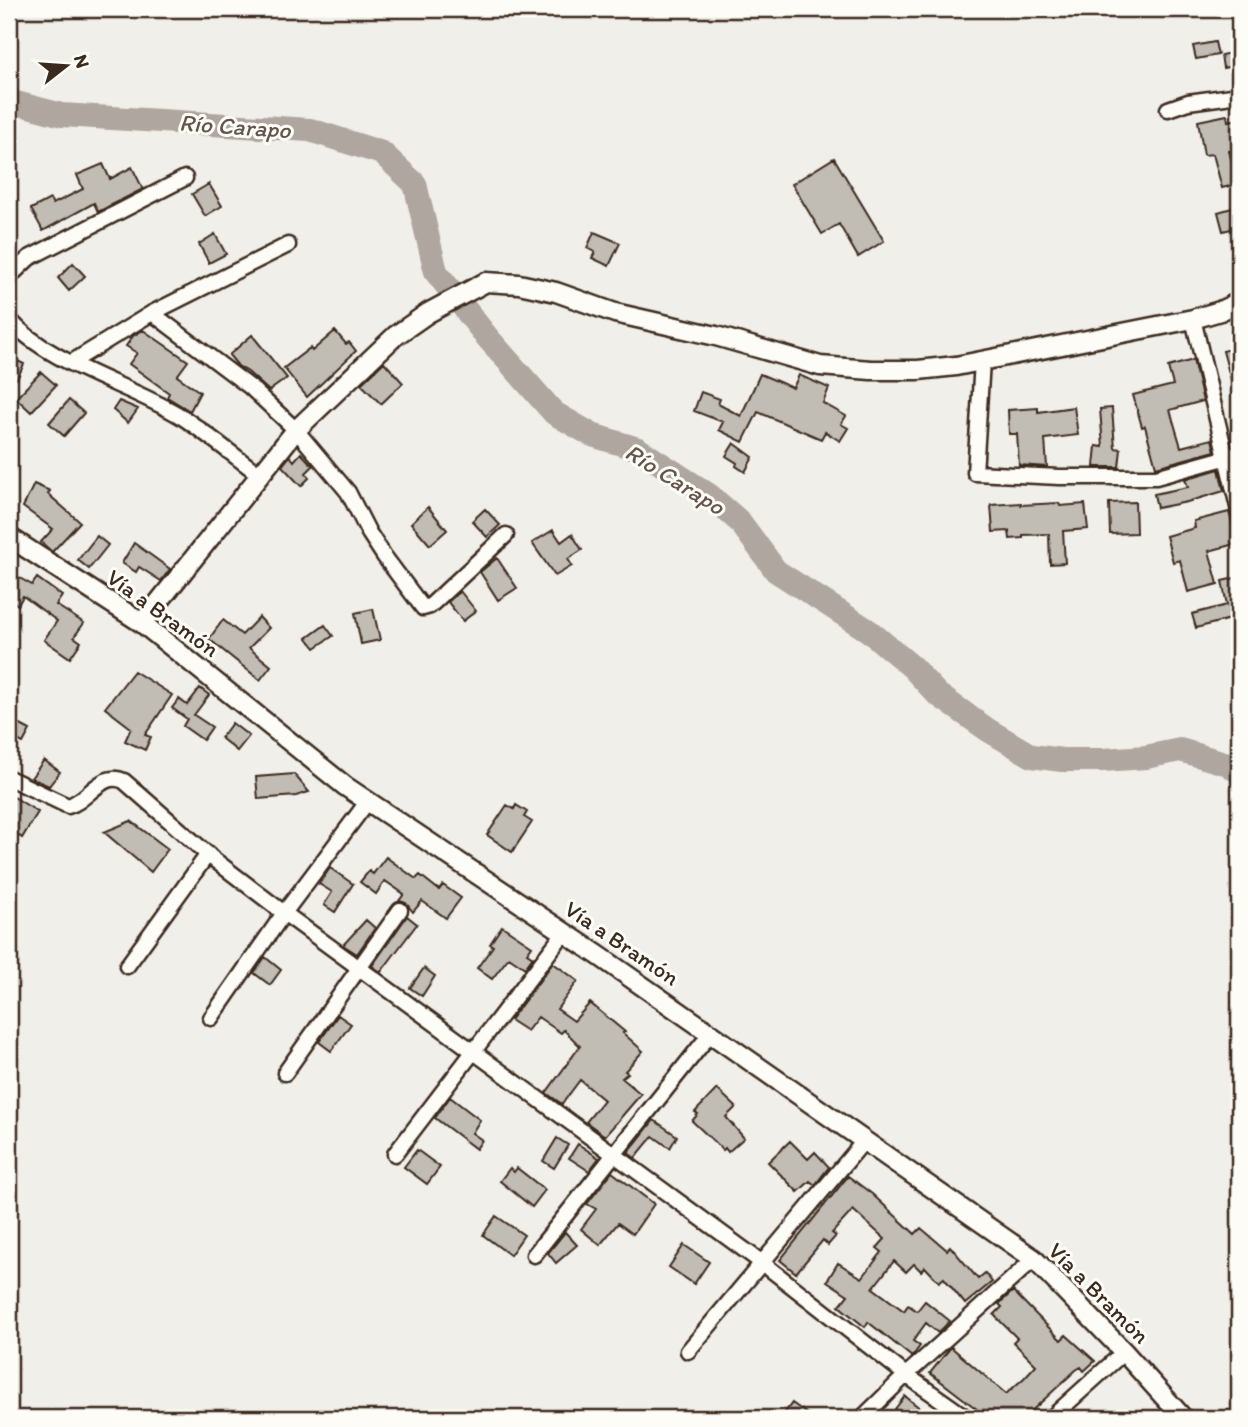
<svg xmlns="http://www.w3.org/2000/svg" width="1248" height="1427" viewBox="0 0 1248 1427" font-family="Itim,sans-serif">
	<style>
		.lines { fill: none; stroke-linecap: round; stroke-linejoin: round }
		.river { stroke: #aea69f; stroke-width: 24 }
		.building { fill: #c1bcb4; stroke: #3b2a1e; stroke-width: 2 }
		.minor-casing { stroke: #3b2a1e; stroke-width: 19 }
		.tertiary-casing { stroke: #3b2a1e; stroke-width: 23 }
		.minor { stroke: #fdfcf7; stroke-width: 14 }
		.tertiary { stroke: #fdfcf7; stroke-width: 18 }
		.labels { text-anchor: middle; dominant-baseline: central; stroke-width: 6; stroke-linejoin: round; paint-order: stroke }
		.street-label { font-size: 23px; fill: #3b2a1e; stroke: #fdfcf7 }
		.water-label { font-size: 24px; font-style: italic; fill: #63554b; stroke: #fdfcf7 }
	</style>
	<rect width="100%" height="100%" fill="#f1efea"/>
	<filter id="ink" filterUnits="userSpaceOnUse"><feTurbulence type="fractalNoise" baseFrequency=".0143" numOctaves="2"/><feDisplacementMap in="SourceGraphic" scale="14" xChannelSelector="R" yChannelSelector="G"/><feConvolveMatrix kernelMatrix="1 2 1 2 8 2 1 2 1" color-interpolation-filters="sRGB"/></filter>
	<g filter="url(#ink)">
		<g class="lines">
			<path class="river" d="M9,101L62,115L310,130L382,153L415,184L436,272L487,337L554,413L592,435L638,449L709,495L740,522L776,571L869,631L912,667L937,694L988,730L1032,756L1062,760H1103L1146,757L1180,750L1228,764L1239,772"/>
		</g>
		<path class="building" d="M1215,42L1218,55L1196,59L1193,46Z
			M1231,53L1234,66L1223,68L1221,55Z
			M1227,115L1228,121L1239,119V142L1232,143L1233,151H1229L1238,184L1222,188L1213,154L1204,155L1198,121Z
			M834,158L884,241L858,257L839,224L822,234L792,184Z
			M103,164L110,179L132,167L143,189L98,212L94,203L43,231L31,209L50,199L53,204L83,189L77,175Z
			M209,184L222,206L205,216L192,194Z
			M1239,206V227L1223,231L1218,212Z
			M594,232L620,243L609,266L592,258L595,252L587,248Z
			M215,234L226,254L209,263L199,244Z
			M73,263L85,276L69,291L58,278Z
			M143,330L188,361L177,376L200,392L190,411L167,397L169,393L129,364L137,353L126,346L133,336Z
			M335,331L346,344L349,342L356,351L307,397L284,368L310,348L312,351Z
			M252,335L287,378L269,391L248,372L238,366L229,355Z
			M1239,347V399H1236L1223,351Z
			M9,357L24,364L17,379L9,376Z
			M1193,360L1203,401L1170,410L1181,447L1212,439L1215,451L1156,467L1145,426L1142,427L1133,395L1173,385L1168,367Z
			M384,362L403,383L381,404L361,384Z
			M41,372L56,385L31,412L16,398Z
			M760,374L793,388L799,375L829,388L823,403L846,416L841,424L848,428L840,441L825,432L821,439L758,412L743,442L719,430L723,422L694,411L701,392L720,399L718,404L741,416Z
			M69,400L84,413L64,436L49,423Z
			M119,401L138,409L128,423L113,410Z
			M1074,407L1078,435L1045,439L1047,467L1019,465L1017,434H1009L1008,410L1038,408V412Z
			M1112,408L1115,448L1121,449L1119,467H1094L1096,446L1103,447L1100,409Z
			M734,443L753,457L745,472L736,466L737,463L726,456Z
			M301,453L313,466L306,473L309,478L301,486L282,466L290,456L294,461Z
			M1219,469L1224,491L1187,502L1157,508L1154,494L1188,487L1185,479Z
			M34,484L50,491L48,494L80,522L52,552L41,542L53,529L23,507Z
			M1135,502L1136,533L1110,534L1109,503Z
			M1021,503V505L1059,503L1060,506L1085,504L1088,529L1063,531L1065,563L1050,564L1049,534L1023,535V538L1010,539L1009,531L993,532L991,505Z
			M428,507L447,530L430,545L411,523Z
			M485,509L500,525L487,537L472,521Z
			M1229,512L1238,543L1209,551L1218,584L1188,592L1180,560L1173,562L1166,536L1195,528L1194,521Z
			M553,530L561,542L572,534L582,550L568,559L572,566L555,576L532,543Z
			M97,536L108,545L89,569L78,560Z
			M134,543L170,569L161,581L139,567L136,572L122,563Z
			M497,558L517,588L498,600L480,572Z
			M9,572L32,585L37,578L62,596L56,605L84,623L74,637L81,642L70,658L44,640L57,621L23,596L18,605L9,599Z
			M1239,577V639H1236L1230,619L1196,628L1192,614L1227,605L1222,581Z
			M460,591L476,611L463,621L448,602Z
			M373,609L380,640L361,644L355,613Z
			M259,617L269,628L249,648L271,666L260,680L209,639L223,620L242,635Z
			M325,625L333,636L315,648L307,638Z
			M134,671L172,695L145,735L151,737L145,750L125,741L131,728L105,708Z
			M200,688L209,695L194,715L212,727L203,740L183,726L187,719L172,708L179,699L187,705Z
			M9,719L30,730L23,743L9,735Z
			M232,723L249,736L237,751L221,738Z
			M44,760L60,772L49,786L31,778Z
			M294,774L309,792L296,796L258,799L256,777Z
			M9,794L38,812L22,838L9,829Z
			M507,805L514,809L516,805L527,812L524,817L532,822L512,852L487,835Z
			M131,821L168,849L151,872L104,832Z
			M386,857L416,879L420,875L439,890L443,885L461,898L446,918L422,901L413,912L406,903L399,901L404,894L385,881L376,894L360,882L369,871L373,874Z
			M330,868L353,884L335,912L324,905L332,892L319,884Z
			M407,916L417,924L381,972L372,966Z
			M366,920L375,928L357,954L343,945Z
			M502,926L532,946L527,953L533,957L525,968L509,957L492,979L477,968L493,946L490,944Z
			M265,957L281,970L270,985L254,973Z
			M553,963L578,981L557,1009L574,1021L590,1003L625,1032L623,1033L643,1051L625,1071L628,1073L622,1078L641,1094L605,1136L586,1122L604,1100L580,1080L562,1104L546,1093L580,1046L564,1030L561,1033L538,1017L527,1031L510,1020Z
			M424,968L435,976L422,996L410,988Z
			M338,1015L351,1024L331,1051L319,1042Z
			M717,1089L736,1107L726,1117L744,1138L728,1152L725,1148L723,1150L692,1121L698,1114L695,1112Z
			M450,1097L480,1120L472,1133L482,1140L476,1149L435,1118Z
			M654,1120L677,1136L670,1148L653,1136L635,1158L628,1153Z
			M557,1138L568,1145L554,1168L543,1161Z
			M790,1141L808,1159L815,1152L829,1167L815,1185L810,1181L798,1192L768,1162Z
			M578,1144L599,1158L589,1171L569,1158Z
			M417,1150L440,1167L427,1184L404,1167Z
			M510,1168L514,1172L517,1168L545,1190L532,1207L500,1181Z
			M612,1172L654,1204L633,1234L618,1223L600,1245L581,1229L596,1209L587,1204Z
			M848,1176L872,1194L915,1234L921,1228L947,1250L950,1246L978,1279L985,1273L992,1282L965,1304L944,1278L939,1282L925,1267L921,1271L914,1264L906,1272L894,1261L873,1288L904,1311L908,1305L917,1311L925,1301L950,1321L938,1333L926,1323L913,1341L920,1346L912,1357L868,1322L865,1327L839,1306L848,1295L827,1281L838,1263L862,1278L882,1252L877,1248L885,1239L853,1210L832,1233L836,1236L828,1245L823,1240L796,1273L780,1260Z
			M496,1216L524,1235L510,1255L483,1235Z
			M565,1232L577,1245L556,1263L548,1253Z
			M684,1245L709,1262L694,1284L669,1267Z
			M1013,1291L1061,1340L1066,1335L1095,1361L1084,1371L1081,1367L1076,1370L1024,1418H977L982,1413L930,1373L951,1347L1006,1394L1024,1378L1036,1365L1013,1342L1017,1338L994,1315L1002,1307L999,1304Z
			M905,1396L932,1418H906L895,1409Z
			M792,1403L813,1418H781Z"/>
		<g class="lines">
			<g class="minor-casing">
				<path id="minor" d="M1168,109L1188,102L1239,95
					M9,277L29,258L185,178
					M152,313L250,387L296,430L348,492L369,533L384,556L423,608L430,606L506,535
					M9,319C48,364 131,385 182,417C209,435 234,456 260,475
					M1193,319L1239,511
					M982,361L975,473L1059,477H1156L1239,454
					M72,362L152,313L288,245
					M9,778L68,806C88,801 102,770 124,781L212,858L284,913L761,1262L906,1375L967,1418
					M127,966L208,854
					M211,1018L284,913L368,801
					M285,1073L400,910
					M395,1154L564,933
					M534,1255L710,1034
					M688,1351L864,1141
					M862,1418L906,1375L1034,1259
					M1051,1418L1124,1352"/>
			</g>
			<g class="tertiary-casing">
				<path id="tertiary" d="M9,537L142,623L345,786L598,955L1034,1259L1124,1352L1183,1418
					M142,623L296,430L395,336L428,313L486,282L519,284L556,292L615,313L716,336L820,366L871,370H918L956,366L1193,319L1220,311L1239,302"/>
			</g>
			<use href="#minor" class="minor"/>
			<use href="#tertiary" class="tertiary"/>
		</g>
	</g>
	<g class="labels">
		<g class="street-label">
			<text transform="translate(163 613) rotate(36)">Vía a Bramón</text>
			<text transform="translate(622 943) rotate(34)">Vía a Bramón</text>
			<text transform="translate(1099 1293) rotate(45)">Vía a Bramón</text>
		</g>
		<g class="water-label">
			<text transform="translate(235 126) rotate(4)">Río Carapo</text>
			<text transform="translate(675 479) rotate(32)">Río Carapo</text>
		</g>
	</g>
	<rect width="1248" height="1427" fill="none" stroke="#fdfcf7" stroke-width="35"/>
	<rect x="18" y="18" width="1213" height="1392" fill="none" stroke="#3b2a1e" stroke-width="2.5" filter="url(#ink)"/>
	<g transform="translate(66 66) rotate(73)" stroke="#fdfcf7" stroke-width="5" paint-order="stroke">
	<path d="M0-5L12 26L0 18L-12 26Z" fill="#3b2a1e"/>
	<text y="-10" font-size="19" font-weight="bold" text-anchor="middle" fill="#3b2a1e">N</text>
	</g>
</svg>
